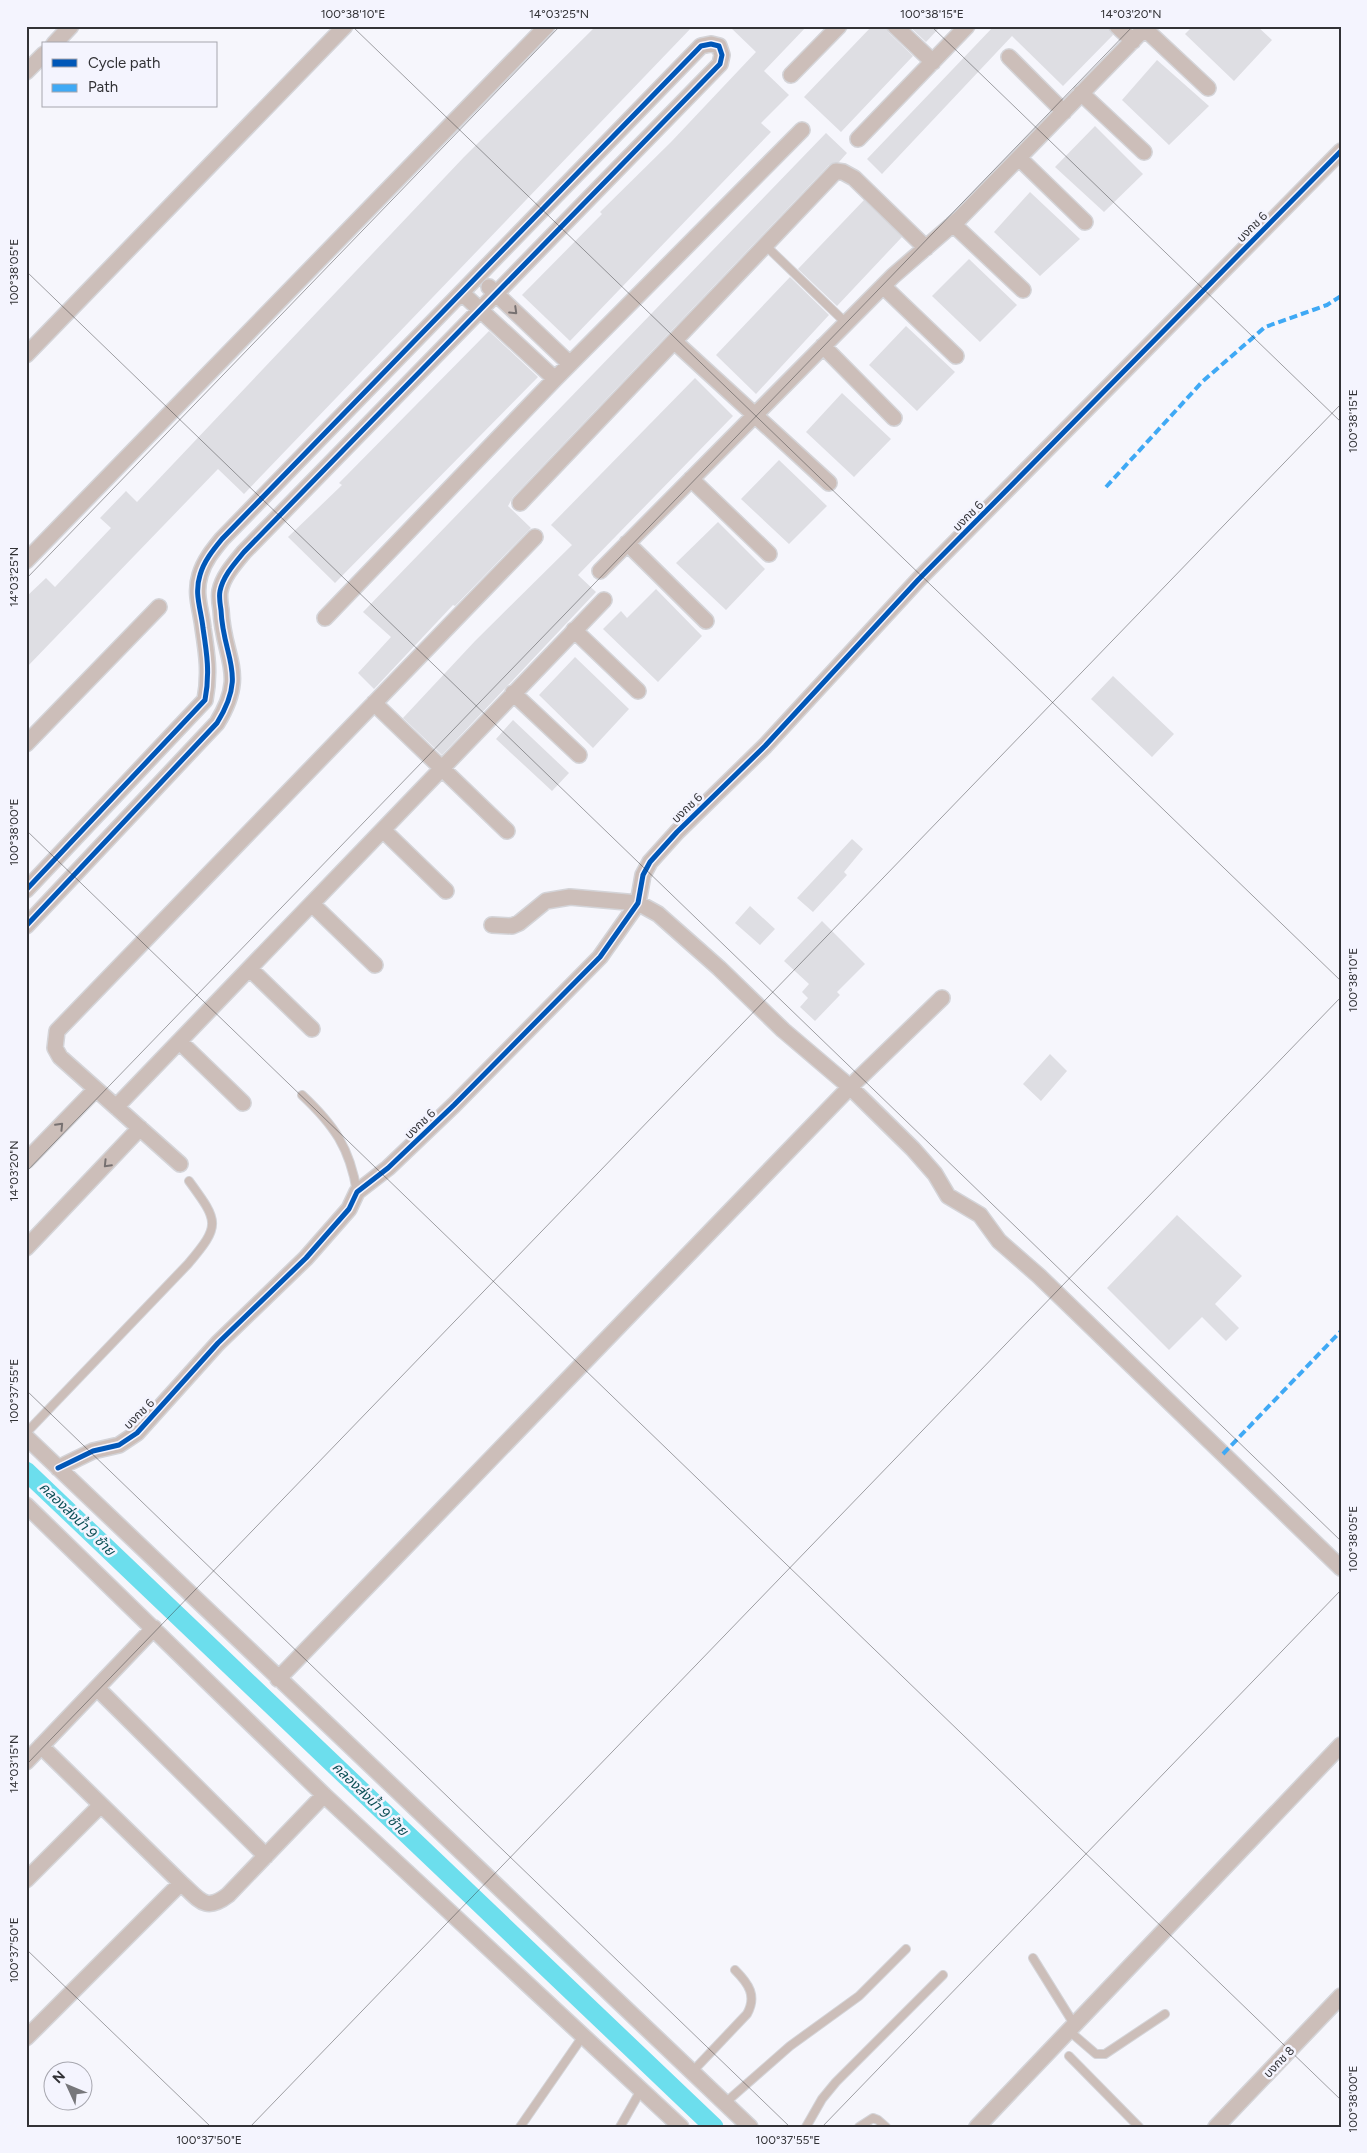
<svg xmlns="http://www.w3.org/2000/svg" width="1367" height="2153" viewBox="0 0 1367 2153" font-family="Figtree,'Noto Sans Thai',sans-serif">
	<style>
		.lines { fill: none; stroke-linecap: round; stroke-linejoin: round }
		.canal { stroke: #6cdeed; stroke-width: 19 }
		.building { fill: #dedee3 }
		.service-casing { stroke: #d4d4d8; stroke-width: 10 }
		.minor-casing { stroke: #d4d4d8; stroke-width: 18 }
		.service { stroke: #ccbeb9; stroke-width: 8 }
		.minor { stroke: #ccbeb9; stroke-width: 15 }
		.quiet { stroke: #3fa9f5; stroke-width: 4; stroke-dasharray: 8 4; stroke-linecap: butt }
		.cycleway-casing { stroke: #f4f4fe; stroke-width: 8 }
		.cycleway { stroke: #0057b8; stroke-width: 5 }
		.oneway { stroke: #777171 }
		.ticks { fill: none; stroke: #323236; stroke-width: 1; stroke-opacity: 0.45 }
		.labels { text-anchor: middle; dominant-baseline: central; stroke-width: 5; stroke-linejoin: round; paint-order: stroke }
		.street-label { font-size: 12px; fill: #323236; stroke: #f4f4fe }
		.water-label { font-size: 14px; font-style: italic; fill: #0c5057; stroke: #f4f4fe }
		.neatline { fill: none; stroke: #323236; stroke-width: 2 }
		.ticks-label { font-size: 12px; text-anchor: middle; fill: #323236 }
	</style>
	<rect width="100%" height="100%" fill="#f6f6fc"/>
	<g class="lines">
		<path class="canal" d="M26,1471L714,2127"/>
	</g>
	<path class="building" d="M596,26H693L244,494L218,469L26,668V597L46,578L55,587L111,528L100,518L126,491L137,502L464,157Z
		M729,26H807L764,71L789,95L761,123L771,132L570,341L522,295L602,214L600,212L671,142L756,52Z
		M872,26H886L889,33L913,56L841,132L804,97Z
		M909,26H941L926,42Z
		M994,26H1108L1113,35L1063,86L1012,36L882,174L867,159Z
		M1193,26H1257L1272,40L1234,81L1185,34Z
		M1157,60L1209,106L1169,145L1122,100Z
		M1095,126L1143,174L1104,212L1055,167Z
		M826,133L847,153L839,162L829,165L513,497L508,506L531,528L455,606L453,605L374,689L358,673L391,637L363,612Z
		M1030,192L1080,239L1040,276L994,232Z
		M864,200L902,237L837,306L798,269Z
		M969,259L1017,305L980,342L932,296Z
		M790,277L829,315L756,394L716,355Z
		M906,326L955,372L917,411L869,365Z
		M489,331L538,377L335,583L288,537L342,485L339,483Z
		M695,378L733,416L578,575L596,592L442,755L403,718L475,641L572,545L551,525Z
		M842,393L891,439L854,477L806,432Z
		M779,460L827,506L789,544L741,499Z
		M718,522L765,569L726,610L676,563Z
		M656,589L702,636L658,682L603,629L621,611L627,618Z
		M575,657L629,709L593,748L539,695Z
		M1113,676L1174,734L1152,757L1091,699Z
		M513,720L569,773L552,791L496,739Z
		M852,839L863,849L844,872L847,875L813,912L797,898Z
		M750,906L775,929L760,945L735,923Z
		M822,921L865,964L837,992L840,995L815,1021L800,1007L808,998L802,992L809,984L784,961Z
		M1050,1054L1067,1071L1041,1101L1023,1084Z
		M1177,1215L1242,1276L1215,1304L1239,1328L1226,1341L1202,1317L1169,1350L1107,1288Z"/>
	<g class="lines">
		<g class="service-casing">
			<path id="service" d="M765,245L846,323
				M302,1095C334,1125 350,1148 357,1192
				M26,1433L188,1264C221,1225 219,1222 189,1181
				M1033,1958L1074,2024
				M1068,2030L1096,2054H1105L1165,2014
				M1069,2056L1139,2127
				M692,2072L747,2014C757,1996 749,1984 735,1970
				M725,2103L790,2046L859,1996L906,1949
				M520,2127L583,2036
				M620,2127L641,2090
				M806,2127L822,2099L836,2082L943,1975
				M859,2127L873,2118L878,2120L886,2127"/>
		</g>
		<g class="minor-casing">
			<path id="minor" d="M895,26L933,62
				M1117,26L1133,41
				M1145,29L1208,88
				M54,44L71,26
				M1009,57L1064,112
				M26,72L44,54
				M791,75L839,26
				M1081,93L1144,152
				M858,139L967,26
				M1019,158L1085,222
				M953,224L1023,290
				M883,286L956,356
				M489,287L570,364
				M463,294L555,379
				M675,342L829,483
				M823,346L894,418
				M26,355L345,26
				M691,479L769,554
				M520,503L836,171L843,172L854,178L926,248
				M627,543L706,621
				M26,561L547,26
				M600,571L893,276L960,218L1147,26
				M325,618L555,379L802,130
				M574,630L638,691
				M513,693L579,755
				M374,703L507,831
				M26,744L159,607
				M383,830L446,891
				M26,890L205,700C210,674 207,654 203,628C201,609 194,594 200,575C204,561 213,550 222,539L701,46L711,44L719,46L722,55L720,64L244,552C235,563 223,576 220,591C219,596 220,604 221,610C223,659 248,673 217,723L26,926
				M312,904L375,965
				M492,925L512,926L519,923L546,901L570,897L638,903L658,914L719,968L783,1030L850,1087L913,1149L935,1174L948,1196L980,1215L999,1241L1039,1276L1341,1568
				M250,969L312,1029
				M180,1042L243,1103
				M116,1107L604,600
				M26,1161L95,1090
				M180,1164L60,1057L55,1048L57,1031L535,537
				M26,1248L140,1128
				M26,1437L750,2127
				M58,1468L93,1451L119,1445L137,1433L218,1343L306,1258L349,1209L357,1192L388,1168L454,1105L600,957L638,903L643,875L650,862L677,832L765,746L918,580L1341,151
				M26,1505L324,1795L681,2127
				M278,1679L850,1087L942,998
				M97,1688L266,1856
				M41,1746L181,1883C199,1899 205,1913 228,1895L324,1795
				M26,1762L154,1628
				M26,1880L101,1805
				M26,2038L181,1883
				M977,2127L1341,1745
				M1216,2127L1341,1996"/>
		</g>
		<use href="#service" class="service"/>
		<use href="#minor" class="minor"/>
		<path class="quiet" d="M1106,487L1202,382L1265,327L1327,305L1341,296
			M1223,1454L1341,1331"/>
		<g class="cycleway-casing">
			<path id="cycleway" d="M26,890L205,700C210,674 207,654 203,628C201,609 194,594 200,575C204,561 213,550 222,539L701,46L711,44L719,46L722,55L720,64L244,552C235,563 223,576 220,591C219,596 220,604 221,610C223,659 248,673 217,723L26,926
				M58,1468L93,1451L119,1445L137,1433L218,1343L306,1258L349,1209L357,1192L388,1168L454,1105L600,957L638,903L643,875L650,862L677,832L765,746L918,580L1341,151"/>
		</g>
		<use href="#cycleway" class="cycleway"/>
	</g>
	<defs><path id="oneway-chevron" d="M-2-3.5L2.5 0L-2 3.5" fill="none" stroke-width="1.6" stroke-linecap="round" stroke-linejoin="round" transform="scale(1.25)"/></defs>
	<g class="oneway">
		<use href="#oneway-chevron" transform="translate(514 311) rotate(44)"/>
		<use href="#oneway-chevron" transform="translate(60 1126) rotate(-46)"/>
		<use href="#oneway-chevron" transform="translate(107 1164) rotate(134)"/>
	</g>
	<path class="ticks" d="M352,26L1341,981M931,26L1341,422M26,271L1341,1541M26,579L560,26M26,830L1341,2100M26,1172L1133,26M26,1390L790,2127M26,1765L1341,404M26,1949L211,2127M250,2127L1341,997M822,2127L1341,1590"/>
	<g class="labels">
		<g class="street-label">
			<text transform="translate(1252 227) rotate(-45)">บงกช 6</text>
			<text transform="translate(968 516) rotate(-45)">บงกช 6</text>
			<text transform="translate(687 808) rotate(-44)">บงกช 6</text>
			<text transform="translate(420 1124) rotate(-44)">บงกช 6</text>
			<text transform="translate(139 1414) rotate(-45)">บงกช 6</text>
			<text transform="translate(1279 2062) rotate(-46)">บงกช 8</text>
		</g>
		<g class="water-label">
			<text transform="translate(77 1519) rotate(44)">คลองส่งน้ำ 9 ซ้าย</text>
			<text transform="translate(370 1799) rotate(44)">คลองส่งน้ำ 9 ซ้าย</text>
		</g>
	</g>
	<rect width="1367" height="2153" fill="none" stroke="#f4f4fe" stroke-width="55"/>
	<rect x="42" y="42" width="175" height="65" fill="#f4f4fe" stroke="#a6a6ae"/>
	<rect x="52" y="59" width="25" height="8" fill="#0057b8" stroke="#a6a6ae"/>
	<text x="88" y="68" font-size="15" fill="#323236">Cycle path</text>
	<rect x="52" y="84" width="25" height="8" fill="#3fa9f5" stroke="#a6a6ae"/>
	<text x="88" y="92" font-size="15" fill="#323236">Path</text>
	<g transform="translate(68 2086) rotate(314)"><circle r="24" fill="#f4f4fe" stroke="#a6a6ae"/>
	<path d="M0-4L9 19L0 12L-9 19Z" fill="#77777b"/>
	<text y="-8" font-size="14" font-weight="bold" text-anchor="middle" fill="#323236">N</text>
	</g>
	<rect x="28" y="28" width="1312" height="2098" class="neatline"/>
	<g class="ticks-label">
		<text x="353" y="18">100°38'10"E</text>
		<text x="559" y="18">14°03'25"N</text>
		<text x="932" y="18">100°38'15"E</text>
		<text x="1131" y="18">14°03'20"N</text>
		<text transform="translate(14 272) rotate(-90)" y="4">100°38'05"E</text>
		<text transform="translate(1353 421) rotate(-90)" y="4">100°38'15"E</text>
		<text transform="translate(14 577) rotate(-90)" y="4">14°03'25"N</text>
		<text transform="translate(14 832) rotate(-90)" y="4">100°38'00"E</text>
		<text transform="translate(1353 980) rotate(-90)" y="4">100°38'10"E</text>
		<text transform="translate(14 1171) rotate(-90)" y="4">14°03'20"N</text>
		<text transform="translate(14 1391) rotate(-90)" y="4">100°37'55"E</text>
		<text transform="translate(1353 1539) rotate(-90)" y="4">100°38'05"E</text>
		<text transform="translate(14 1764) rotate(-90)" y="4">14°03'15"N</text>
		<text transform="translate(14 1950) rotate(-90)" y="4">100°37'50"E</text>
		<text transform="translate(1353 2099) rotate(-90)" y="4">100°38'00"E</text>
		<text x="209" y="2144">100°37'50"E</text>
		<text x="788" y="2144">100°37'55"E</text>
	</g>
</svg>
